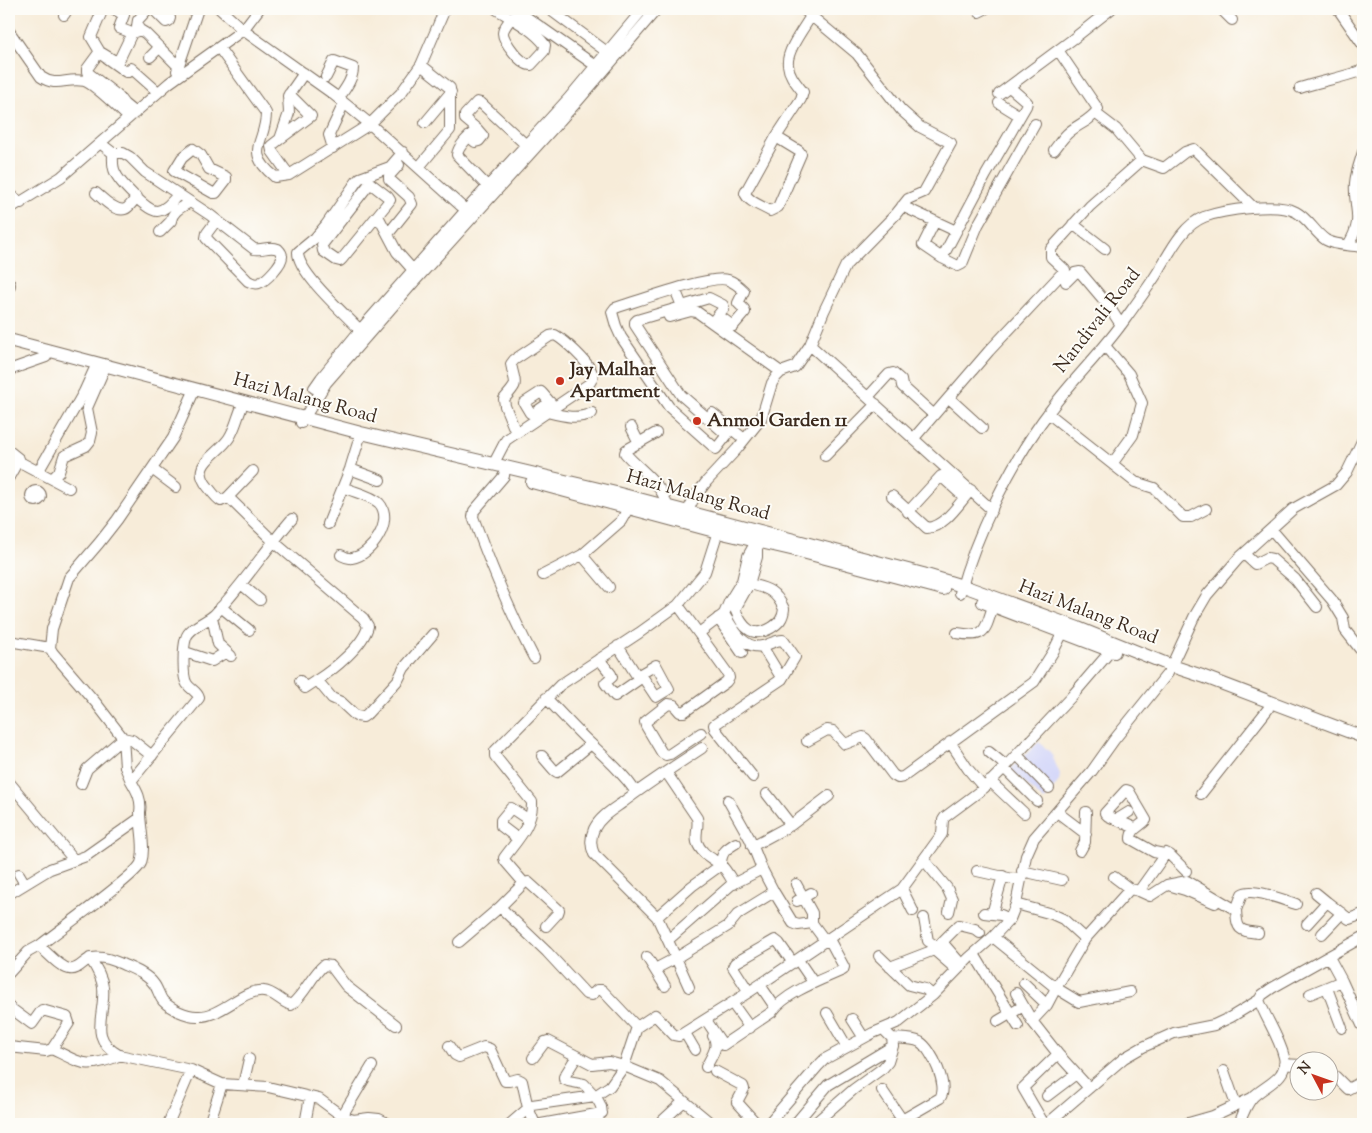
<svg xmlns="http://www.w3.org/2000/svg" width="1372" height="1133" viewBox="0 0 1372 1133" font-family="'Sorts Mill Goudy',serif">
	<style>
		.built { fill: #d5d8f9 }
		.lines { fill: none; stroke-linecap: round; stroke-linejoin: round }
		.minor-casing { stroke: #7d6e5f; stroke-width: 12 }
		.major-casing { stroke: #7d6e5f; stroke-width: 14 }
		.minor { stroke: #fff; stroke-width: 10 }
		.major { stroke: #fff; stroke-width: 12 }
		.poi-dot { fill: #c8321e; stroke: #fdfcf7; stroke-width: 2 }
		.labels { text-anchor: middle; dominant-baseline: central; stroke-width: 4; stroke-linejoin: round; paint-order: stroke }
		.street-label { font-size: 19px; fill: #3b2a1e; stroke: #fdfcf7 }
		.poi-label { font-size: 19px; font-weight: bold; fill: #3b2a1e; stroke: #fdfcf7; text-anchor: start }
	</style>
	<rect width="100%" height="100%" fill="#fdfcf7"/>
	<filter id="ink" filterUnits="userSpaceOnUse"><feTurbulence type="fractalNoise" baseFrequency=".02" numOctaves="2"/><feDisplacementMap in="SourceGraphic" scale="10" xChannelSelector="R" yChannelSelector="G"/><feConvolveMatrix kernelMatrix="1 2 1 2 8 2 1 2 1" color-interpolation-filters="sRGB"/></filter>
	<filter id="wash" filterUnits="userSpaceOnUse"><feTurbulence type="fractalNoise" baseFrequency=".0096" numOctaves="4" result="noise"/><feDisplacementMap in="SourceGraphic" scale="20" xChannelSelector="R" yChannelSelector="G"/><feGaussianBlur stdDeviation="1.12" result="paint"/><feColorMatrix in="noise" values="0 0 0 0 0 0 0 0 0 0 0 0 0 0 0 0 0 1.4 0 .05"/><feComposite in="paint" operator="in"/></filter>
	<g filter="url(#wash)">
		<rect width="100%" height="100%" fill="#f7ecd9"/>
		<path class="built" d="M1039,742L1051,753L1060,774L1059,781L1044,801L1010,769Z"/>
	</g>
	<g filter="url(#ink)">
		<g class="lines">
			<g class="minor-casing">
				<path id="minor" d="M103,9L91,37L100,52L115,61L119,60L132,33L140,30
					M114,9L124,15L119,28L132,33
					M148,9L138,20L137,26L140,30L145,33L179,67
					M153,9L166,22L169,21L170,18L167,9
					M259,9L243,30L333,94L370,124L401,93L421,65L445,9
					M496,9C512,19 533,29 545,45L544,51L531,65C522,66 503,41 503,33C503,28 509,22 511,18
					M515,9L596,66
					M549,9L607,52
					M1221,9L1232,20
					M1338,9L1363,45
					M979,12L985,9
					M64,15L68,9
					M9,31L41,77C57,88 67,77 84,81C93,83 118,108 127,116
					M219,48L266,113C266,143 243,151 275,177L289,175L370,124L470,214
					M150,57L156,51
					M177,71L198,9
					M326,77L334,61L353,68C353,79 345,89 339,98
					M1300,88C1321,81 1342,78 1363,70
					M1013,90L1027,102L1026,106L986,175L942,258L958,266L962,264L978,225L1035,124
					M999,94L1073,39L1111,9
					M999,103L1020,116
					M135,113L124,104L118,96L87,72V69L98,54L102,55L126,72H129L131,68L158,92
					M1095,113L1116,129L1142,160
					M425,123L451,92
					M469,137L475,142L479,141L483,136L477,129
					M776,137L799,151L801,154L778,207L770,211C762,206 748,202 745,193Z
					M776,137L801,99L803,92C797,84 789,76 788,65C786,51 804,28 811,16
					M280,139L311,116L289,94
					M100,143L113,153H123L130,157L145,172L210,215L254,249C263,251 269,245 278,249C280,251 282,253 282,256C283,263 266,281 259,283C255,285 251,282 248,281L206,238L207,233L216,221
					M333,148L329,135L344,103
					M193,149L201,155L209,169L226,177V180L216,193H213L174,171L182,158Z
					M1054,150C1058,145 1062,139 1067,134C1076,125 1091,121 1098,109L1058,50
					M113,153C113,159 112,166 115,172C119,182 147,211 157,211C166,210 173,201 178,194
					M419,167L450,130V88L421,65
					M289,175L272,151L271,146L280,139L289,113L288,96L304,73
					M370,183L388,197L390,200L342,259L340,261L336,260L323,251L322,245Z
					M488,187L457,155C458,145 470,136 477,129L465,119V115L477,102L481,103L526,145
					M9,193L21,203
					M96,193C103,199 115,212 125,209C129,208 133,201 137,197
					M902,206L956,231
					M9,209L61,177L169,83L243,30L220,9
					M378,216L397,252L413,270
					M935,221L923,245L942,258
					M1073,224L1105,249
					M160,232L171,221C172,211 182,207 190,202
					M388,234L412,204L409,197L389,179V176L399,165
					M1348,245C1365,218 1353,210 1355,183C1356,172 1360,162 1363,152
					M9,282L10,285L9,288
					M1066,282L1075,273L1080,272L1108,305L1121,325
					M675,289L682,306L709,298L723,305L724,308L714,320
					M678,308L637,320L635,322V325L681,395L727,435L716,449L669,407L621,337L616,326L612,312L615,308C635,302 711,274 728,280C734,282 740,287 744,291L738,303L744,309L745,312L733,326L718,315
					M669,317L691,311L697,312L781,372
					M360,330C346,315 297,272 298,252L315,238L326,225L357,181L360,178L390,167L403,152
					M810,345L992,510
					M1105,346L1129,374L1142,403L1133,435L1112,464
					M9,370L46,357L49,351
					M314,388L321,378L360,330L466,210L568,99L643,9
					M868,397L889,374L893,373L901,380L902,386L934,415
					M949,398L982,428
					M550,402L533,414L530,413L524,403L541,392L542,393L554,407
					M241,409C237,419 235,429 229,438C217,456 189,464 208,487C212,492 216,498 221,501L228,497L253,471
					M547,412C563,416 577,420 592,413
					M712,413L744,439
					M1048,413L1135,482L1154,488L1183,517H1191L1206,509
					M301,423L326,383L414,282L577,102L657,9
					M631,427L639,443
					M656,433L626,450L625,453C638,469 664,484 667,507
					M914,438L989,351L1065,270L1051,257V249L1090,206L1142,160L1164,168L1185,152L1194,149L1253,207
					M9,451L19,459L9,477
					M825,456L876,404
					M18,461L69,488
					M493,465L506,440L589,384C591,381 594,377 592,373C589,362 564,340 555,335L550,336L514,360L511,364C515,386 520,381 504,399L505,406L516,433
					M505,468L504,476L474,511L473,517C491,566 510,613 534,658
					M152,469L176,487
					M350,469L380,480
					M38,472L84,392L94,370
					M52,479L59,472L64,456L86,446L90,441L92,433L87,408L106,365
					M31 496a5 5 0 1 1 10 0a5 5 0 1 1-10 0Z
					M892,496L927,528C946,526 959,503 971,490
					M228,497L273,541L363,618L368,626C364,645 333,670 317,680L332,698L341,702L356,716L363,717L367,714L398,680L404,668L433,634
					M908,512L941,476L964,497
					M684,519L694,498L707,481L737,449L761,419L772,383L776,377L781,372L795,367L810,345L824,311L846,265L896,214L908,199L924,192L951,143L920,127L901,110L857,54L803,9
					M328,524L350,469L361,433
					M1271,529L1332,600L1343,618L1345,630L1363,653
					M1244,554L1255,564L1267,558L1272,559L1295,579L1317,607
					M341,555C345,557 348,559 352,558C371,556 395,520 379,503C371,495 353,492 343,487
					M582,555L609,587
					M543,575L582,555L621,521L629,507
					M241,584L260,600
					M749,584C768,588 776,591 784,609C783,619 779,623 771,628C752,639 742,627 735,609L749,584L757,557V542
					M960,593C977,532 1013,458 1052,408C1075,377 1104,350 1126,318C1136,304 1147,289 1156,275C1169,255 1181,226 1204,217C1223,210 1278,202 1296,212C1309,219 1315,233 1326,240C1336,246 1352,245 1363,247
					M678,605L728,674L729,678L726,682L684,712H680L674,705L668,704L645,722L646,726L662,753L666,755L670,754L701,733
					M221,607L249,630
					M212,617L218,644L231,656
					M718,618L742,653
					M699,633L724,614
					M957,633C986,638 985,631 993,606
					M9,641L50,648
					M618,646L637,676L644,679L656,697L669,689L656,665L637,676
					M762,646L782,679
					M185,652L212,661L226,652
					M599,659L611,674L612,677L605,683L615,696L641,678
					M300,681L305,688L317,680
					M546,698C561,713 575,729 590,743C607,759 623,773 636,792
					M807,741L827,730L833,731L845,744L863,737L866,739L893,775L898,778L903,777L1034,682L1053,652L1063,632
					M950,742L968,769L984,788
					M702,748C675,766 648,783 622,803C612,810 600,817 594,829C590,838 590,845 594,854L657,917L692,886L721,865C721,852 726,849 736,843
					M989,752L1006,766
					M1017,755L1049,788
					M542,756L554,770L557,772L591,744
					M1004,768L1037,801
					M666,772L697,818C699,826 695,834 697,842C701,854 712,858 720,864C726,869 730,877 734,884
					M753,777L715,729L714,725L782,679L795,657L783,640C775,640 770,644 763,646C743,650 733,628 724,614L729,602L742,581L748,556L757,540
					M131,781L125,767L123,738L96,703L53,653L50,648L52,629L69,578L99,543L117,520L173,438L195,389
					M990,781L1024,813
					M9,782L74,860
					M81,784L87,769L123,738L132,740L152,756
					M767,794L791,825
					M1201,794L1268,709
					M728,800L750,839L762,869L774,892L793,923L798,925L812,923L826,942
					M1057,812L1086,834
					M1116,820L1129,812
					M1135,828L1108,816L1105,813L1126,790L1129,791L1146,820C1140,827 1131,828 1131,839L1154,852L1164,854
					M518,839L501,826V820L511,808L529,820
					M752,846L791,825L829,796
					M1080,851L1085,842L1086,812
					M924,860L947,888L952,899L949,912
					M977,871L1013,879L1021,878
					M1022,871L1062,880
					M19,874L25,884
					M524,883L505,861L504,858C517,840 533,825 532,802L495,756V751L560,685L639,633L678,605L705,572L720,525
					M796,884L812,913V923
					M1168,885L1185,890L1215,903
					M902,889L913,911
					M1130,889L1139,891L1150,896L1167,885L1187,881L1236,910C1237,930 1239,931 1258,933
					M1139,891L1166,853L1170,855L1186,871
					M1316,893L1327,902
					M9,894L50,869L86,856L140,818
					M797,901L811,893
					M1016,904L1052,914L1063,919L1085,939L1056,988L1079,1002L1130,992
					M500,907L524,883L528,882L559,910L558,913L546,926
					M1236,910L1242,894C1253,887 1283,900 1296,904
					M984,913L1001,915L1010,919
					M992,914L1003,876
					M657,917L676,958L728,926L738,914L774,892
					M924,918L928,941L941,949
					M1307,924L1327,902L1349,919L1363,914
					M1322,934L1342,913
					M993,937L1056,988L1047,1005L1032,1021L1058,1054L1089,1088
					M1085,939L1130,889L1114,877
					M668,940L731,885L762,869
					M459,942L500,907L547,952L586,994L592,995L597,990H602L637,1027
					M39,946C55,933 137,875 141,863C146,848 140,828 140,812C142,800 137,791 131,781L199,698C197,691 191,690 187,684C182,677 183,647 186,638C189,627 207,622 215,614C243,585 265,550 292,519
					M974,954L1018,1026
					M879,956L909,985L925,989L933,995
					M647,957L665,986
					M1329,957L1342,981L1362,1025
					M90,958C96,968 102,977 103,987C106,1015 87,1037 119,1055L191,1070L168,1124
					M798,960L813,982
					M962,965L942,942L959,925L975,929L980,933
					M890,967L934,950L957,970
					M655,969L676,958L689,987
					M9,973L28,952L39,946C48,953 58,966 69,969C77,971 82,963 89,959C98,955 113,960 122,964C133,969 147,974 154,984C158,989 159,996 163,1001C171,1009 186,1016 197,1016C221,1018 243,988 264,991C274,992 281,1002 291,1005C305,994 311,976 324,965L331,966L346,986L396,1025
					M1024,983L1047,1005
					M760,985L775,1007
					M1327,988L1342,1028
					M749,992L733,967L735,963L775,940L779,943L793,963
					M1016,993L1032,1021
					M1310,994L1342,981
					M732,1003L750,1028
					M9,1007L32,1024L42,1010L67,1017L69,1023L52,1049
					M827,1013L847,1047
					M852,1019L864,1038
					M706,1020L723,1045L772,1012C786,992 821,980 843,970L844,967L829,939
					M998,1021L1020,1008
					M884,1030L892,1038C901,1039 912,1038 920,1042C932,1049 949,1087 940,1098L895,1124
					M685,1033L695,1050
					M449,1046L455,1055L459,1057L484,1047L490,1049L505,1081H509L518,1079L522,1081L528,1108L535,1124
					M9,1047L46,1051L52,1049C85,1065 86,1069 121,1055
					M533,1058L545,1042L548,1041L592,1064L609,1062L624,1066L637,1027L655,1015L674,1035L679,1036L749,992L902,889L942,834L943,820L945,817L984,788L1006,766L1072,696L1114,647
					M1284,1064L1300,1065
					M706,1067C711,1057 720,1046 713,1036
					M191,1070L222,1084L268,1087L319,1099L342,1116L353,1120L369,1118L379,1119L389,1124
					M715,1071L743,1086L744,1089L737,1102L757,1124
					M1224,1071L1236,1105
					M1330,1073L1336,1077L1348,1089L1363,1081
					M243,1085L249,1059
					M882,1090L905,1124
					M1047,1096L1076,1074
					M342,1116L372,1066
					M209,1124L222,1084
					M305,1124L310,1097
					M510,1124L532,1105L595,1096L584,1084L568,1081L564,1079V1077L577,1056
					M541,1124L602,1113
					M593,1124C603,1112 605,1110 595,1096L610,1086L624,1066L660,1081L712,1124
					M659,1124L684,1101
					M768,1124L818,1066L825,1059L873,1033L899,1022L933,995L969,958L993,937L1010,919L1016,904L1026,856L1034,838L1092,771L1114,740L1168,673L1194,617L1207,595L1238,559L1293,509L1336,485L1347,472L1363,439
					M795,1124L828,1085L893,1046L892,1038
					M814,1124L854,1089L883,1068L888,1062L893,1046
					M1044,1124L1023,1088L1058,1054
					M1047,1124L1124,1058L1143,1047L1174,1033L1214,1025L1231,1017L1259,1000
					M1185,1124L1213,1116L1252,1098
					M1239,1124C1242,1116 1247,1103 1253,1097C1265,1085 1289,1078 1284,1057C1279,1037 1266,1019 1259,1000L1262,995L1272,988L1363,937"/>
			</g>
			<g class="major-casing">
				<path id="major" d="M9,340L361,433L616,493L923,574L969,588L1078,628L1172,666L1202,676L1363,737
					M532,482L718,532L795,550L943,589
					M983,602L1114,652"/>
			</g>
			<use href="#minor" class="minor"/>
			<use href="#major" class="major"/>
		</g>
	</g>
	<g class="poi-dot">
		<circle cx="560" cy="381" r="5"/>
		<circle cx="697" cy="421" r="5"/>
	</g>
	<g class="labels">
		<g class="street-label">
			<text transform="translate(1098 321) rotate(-52)">Nandivali Road</text>
			<text transform="translate(305 399) rotate(15)">Hazi Malang Road</text>
			<text transform="translate(698 496) rotate(15)">Hazi Malang Road</text>
			<text transform="translate(1088 613) rotate(21)">Hazi Malang Road</text>
		</g>
		<g class="poi-label">
			<text x="570" y="370">Jay Malhar<tspan x="570" dy="22">Apartment</tspan></text>
			<text x="707" y="421">Anmol Garden 11</text>
		</g>
	</g>
	<rect width="1372" height="1133" fill="none" stroke="#fdfcf7" stroke-width="30"/>
	<g transform="translate(1314 1076) rotate(311)"><circle r="24" fill="#fdfcf7" stroke="#afa8a0"/>
	<path d="M0-4L9 19L0 12L-9 19Z" fill="#c8321e"/>
	<text y="-8" font-size="14" font-weight="bold" text-anchor="middle" fill="#3b2a1e">N</text>
	</g>
</svg>
